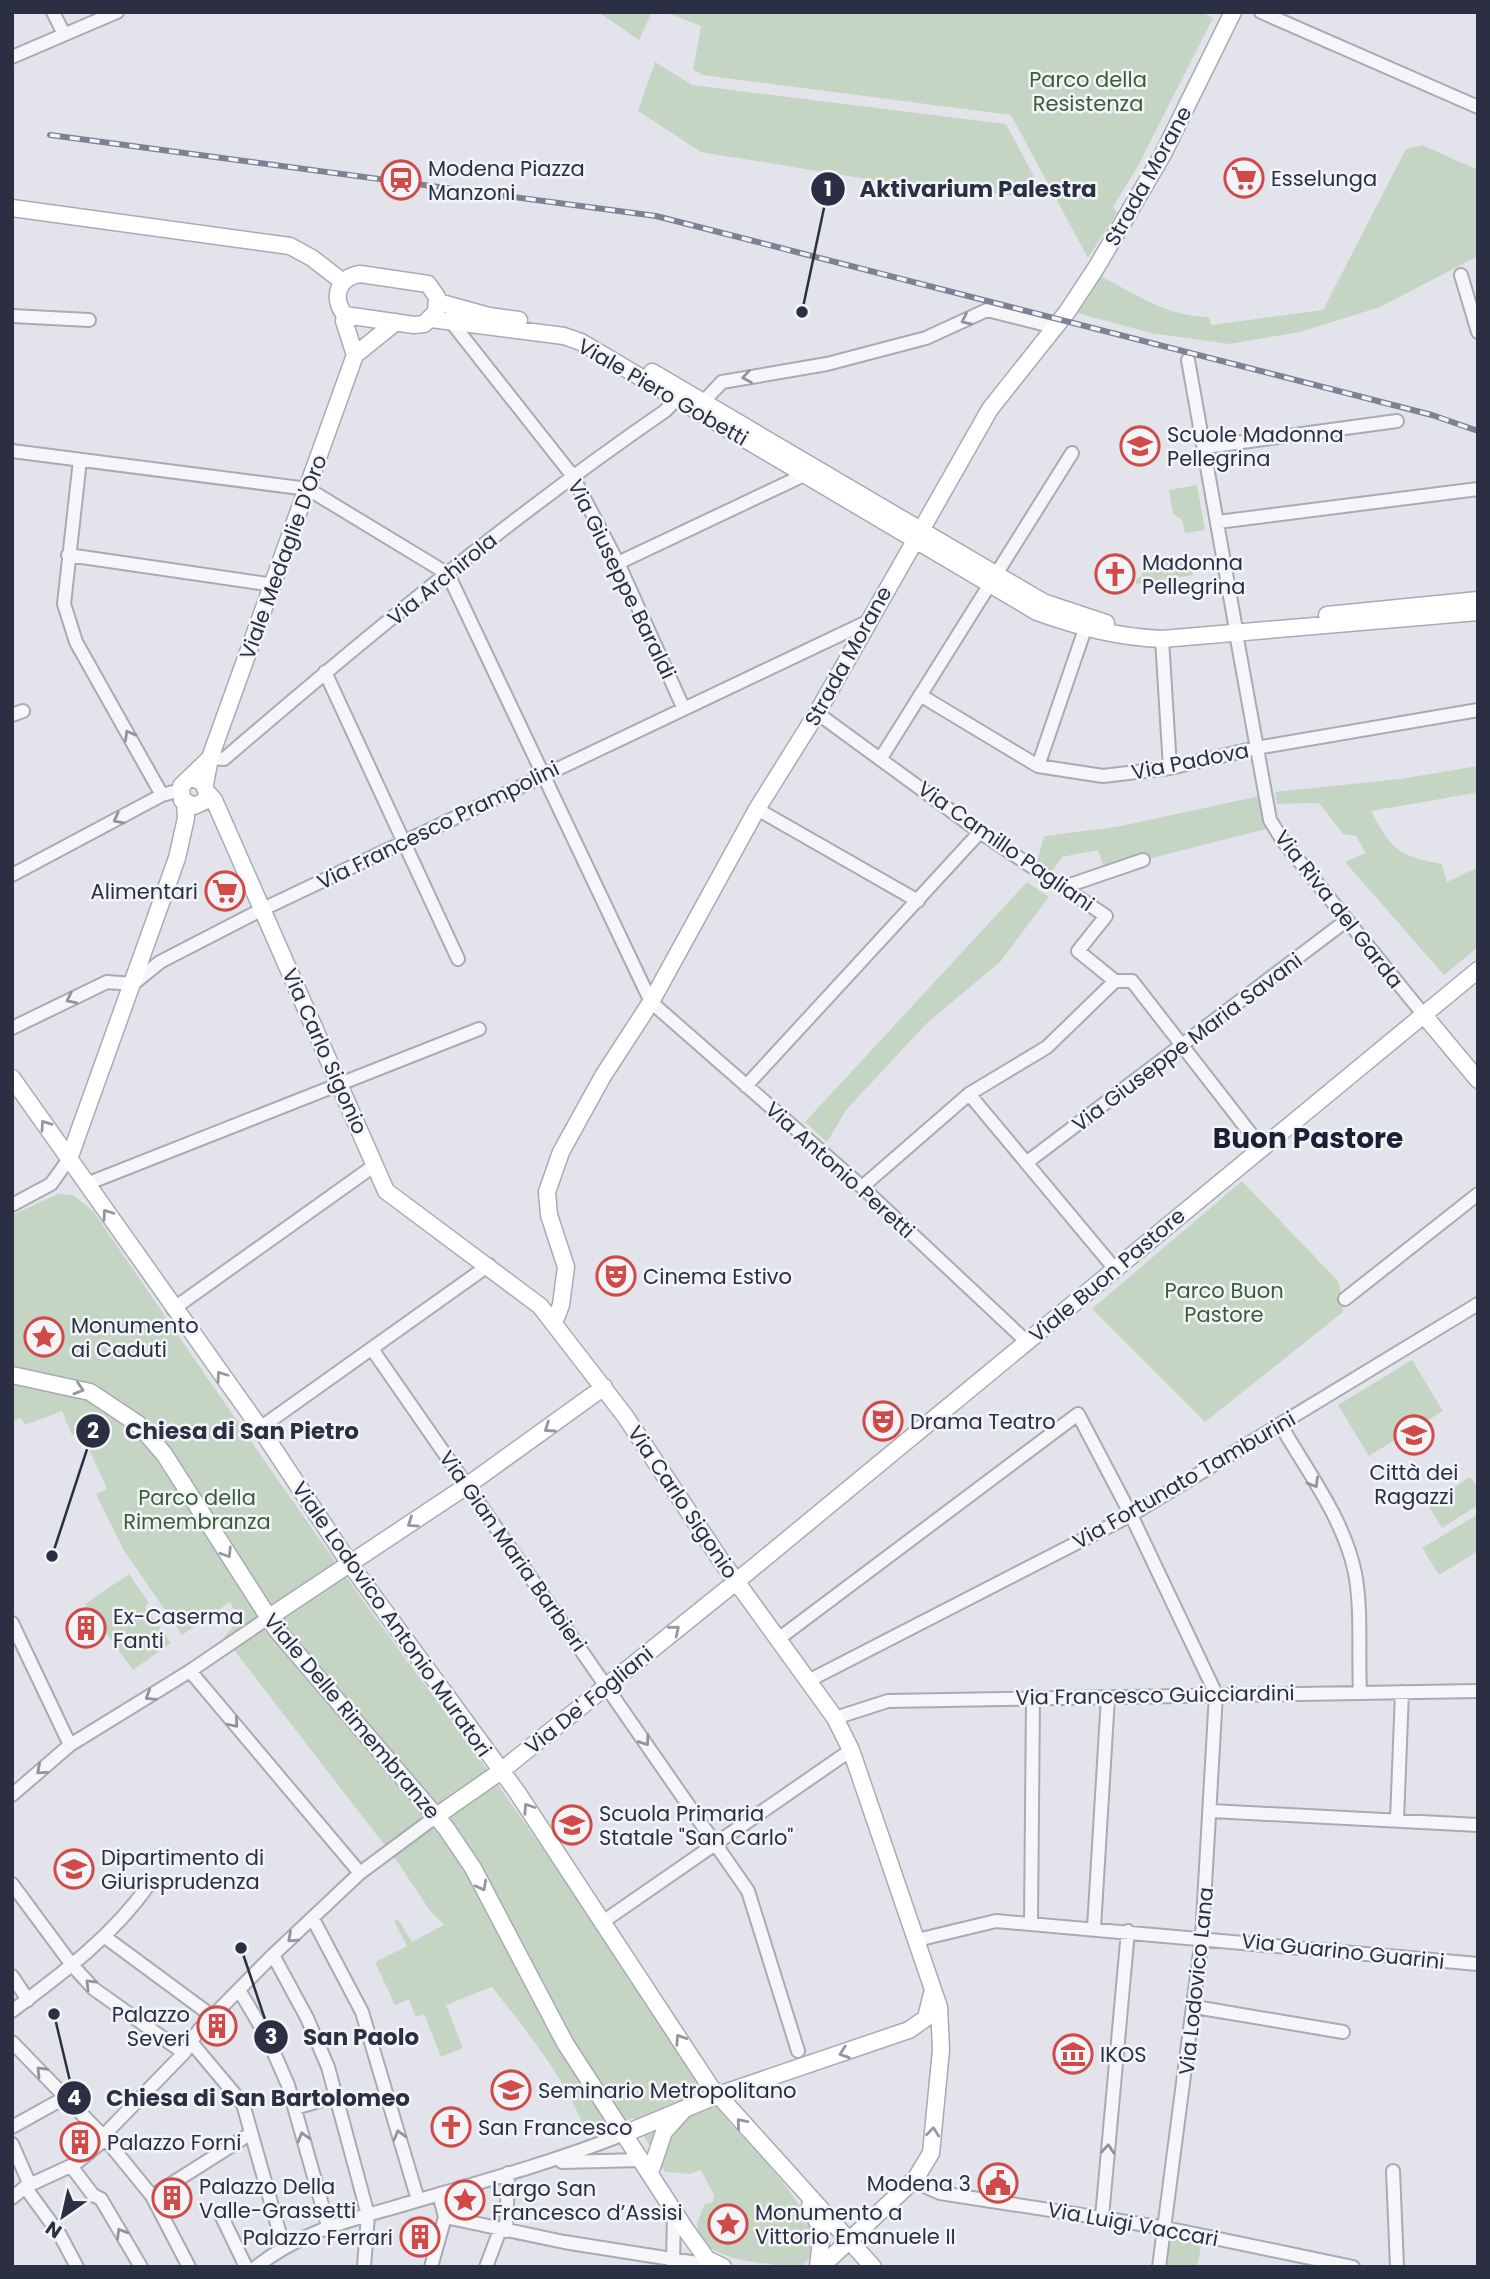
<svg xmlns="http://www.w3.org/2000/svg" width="1490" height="2279" viewBox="0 0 1490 2279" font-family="Poppins,sans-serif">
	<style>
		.green { fill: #c5d5c4 }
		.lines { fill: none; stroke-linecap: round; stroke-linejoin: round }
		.street-casing { stroke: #a8aab5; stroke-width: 16 }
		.secondary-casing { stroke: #a8aab5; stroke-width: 19 }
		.street { stroke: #f6f6f9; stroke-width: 12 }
		.secondary { stroke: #fff; stroke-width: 16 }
		.rail-casing { stroke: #7c8195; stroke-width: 6 }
		.rail { stroke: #f2f4f8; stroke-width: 3.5; stroke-dasharray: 10; stroke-linecap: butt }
		.oneway { stroke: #90929e }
		.oneway2 { stroke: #9497a1 }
		.labels { text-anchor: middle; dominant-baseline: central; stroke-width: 5; stroke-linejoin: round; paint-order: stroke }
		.park-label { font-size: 21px; fill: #385f37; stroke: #f2f4f8 }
		.poi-label { font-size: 21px; fill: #2a2f43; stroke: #f2f4f8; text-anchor: start }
		.street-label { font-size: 21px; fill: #2a2f43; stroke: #f2f4f8 }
		.district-label { font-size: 28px; font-weight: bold; fill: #1c2034; stroke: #f2f4f8 }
		.leader { fill: none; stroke: #2a2f43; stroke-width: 2.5 }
		.callout-dot { fill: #2a2f43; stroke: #f2f4f8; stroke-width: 2.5 }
		.mark-label { font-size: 21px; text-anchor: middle; font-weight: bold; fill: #fff }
		.callout-label { font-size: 23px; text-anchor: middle; font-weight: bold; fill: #2a2f43; stroke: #f2f4f8; stroke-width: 5; stroke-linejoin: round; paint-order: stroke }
	</style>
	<rect width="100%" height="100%" fill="#e3e4eb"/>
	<path class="green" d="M598,12H652L639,40Z
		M665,12H1201L1213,18L1139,164L1113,207L1117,213L1088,258L1011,115L703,75L693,70L701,26Z
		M655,62L692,85L1006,124L1046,199L873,180L701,152L638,111Z
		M1422,145L1478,170V256L1380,307L1300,332L1229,344L1151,333L1077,313L1100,276C1136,294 1168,317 1209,317L1211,325L1323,310L1406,149Z
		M1197,485L1205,530L1185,533L1182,520L1173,514L1169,490Z
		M1190,556L1193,575L1136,584V580L1142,575V563Z
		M1478,766V804L1475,793L1371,811C1392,850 1398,856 1442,864L1447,882L1478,867V947L1444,975L1345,862L1366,853L1356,836L1343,834L1319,803L1277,804L1275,792L1400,779Z
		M1260,796L1266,829L1105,870L1098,850L1062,857L1052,872L1036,866L1044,836L1116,827Z
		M1027,882L1049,897L1000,962L927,1023L846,1110L827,1142L805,1122Z
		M1242,1181L1339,1282L1343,1312L1205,1422L1092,1309Z
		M58,1194L73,1195L93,1211C179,1336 264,1462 352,1585C402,1656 456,1724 505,1795C577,1898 648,2002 717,2107C737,2138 854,2235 799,2267C770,2263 698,2264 697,2223L705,2204L713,2202L714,2195L701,2170L689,2174L665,2172L633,2118L587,2135C567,2080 528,2033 492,1987L446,2005L463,2048L441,2057L424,2014L416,2017L409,1999L395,2005L375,1962L407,1946L394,1921L398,1919L412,1942L444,1925L431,1912L396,1860L224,1637L239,1620L230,1602L182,1635L123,1549L96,1494L107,1489L81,1431L72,1435L62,1411L25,1425L21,1418L12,1422V1215Z
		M1412,1360L1443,1411L1369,1456L1338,1405Z
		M1470,1477L1478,1488V1505L1442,1528L1427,1504Z
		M1478,1514V1551L1439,1575L1422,1548Z
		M129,1574L149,1603L145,1607L171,1643L133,1670L85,1604Z
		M1171,2235L1202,2242L1197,2267H1165Z"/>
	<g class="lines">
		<g class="street-casing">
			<path id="street" d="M53,12L64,34
				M1261,12L1478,107
				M12,57L117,12
				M1461,275L1478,332
				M12,316L89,320
				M452,323L572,475L618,563L683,707
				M1188,360L1235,624
				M704,401L722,382L827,364L926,338L987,310L1055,327
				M1206,447L1397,421
				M12,451L308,489L448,574L651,1002L862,1187L1027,1342
				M80,460L64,604L76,642L162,795
				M1218,522L1478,489
				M68,555L274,585
				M618,563L804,475
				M1236,633L1270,820L1283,841L1423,1014
				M1162,639L1170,768
				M325,672L458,959
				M920,695L1038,766L1103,776L1170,768L1256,748L1478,710
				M817,713L980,832L1106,916L1078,951L1115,981H1132L1261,1147
				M12,715L23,711
				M210,758L224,759C366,637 511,517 665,411L677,399
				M881,758L1072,453
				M1038,766L1085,629
				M757,809L918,901
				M12,875L162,795L180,790
				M1064,887L1143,860
				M12,1028L107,982L133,984L160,962L261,910L869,621
				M746,1086L980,832
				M969,1094L1115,1269
				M1026,1163L1347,920
				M94,1181L479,1029
				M862,1187L969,1094L1047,1047L1115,981
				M12,1205L51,1184L69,1159
				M1345,1299L1478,1194
				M173,1309L375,1165
				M372,1349L748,1891L798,2051
				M1280,1424C1307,1471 1344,1519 1355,1573C1362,1610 1358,1653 1360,1691
				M260,1428L489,1265
				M12,1623L70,1745
				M777,1640L1078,1414L1131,1515L1216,1694L1202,1937L1159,2267
				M190,1671L360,1873
				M808,1681L1131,1515L1478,1304
				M835,1718L888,1701L1478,1691
				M12,1795L70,1745L190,1671L268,1618
				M1212,1811L1478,1825
				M1397,1820L1402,1692
				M12,1884L72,1965L94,1989L184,2053
				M313,1919L362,2012L418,2200
				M604,1921L851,1750
				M1031,1923L1033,1698
				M1094,1928L1108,1697
				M105,1937L212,2016
				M917,1940L996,1921L1478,1964
				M273,1955L307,2018L328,2067L368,2215L364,2267
				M12,1976L28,2000
				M239,1990L267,2037L288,2085L328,2226
				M1195,2007L1343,2032
				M12,2011C63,1973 114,1935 150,1883
				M12,2042L103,2136L152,2196L189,2267
				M191,2042L243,2104L283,2245
				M295,2108L336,2096
				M12,2127L66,2097
				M103,2136L184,2053L199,2030L273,1955L360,1873L438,1815
				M12,2144L30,2185
				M562,2162L641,2160
				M71,2166L93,2195L101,2199L141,2267
				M1393,2171L1397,2267
				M916,2178L924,2186L940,2193L1166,2228L1353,2267
				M25,2187L60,2235L77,2267
				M439,2194L445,2217L564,2242L716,2266
				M152,2196L250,2134
				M12,2198L25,2187L75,2164L105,2139
				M222,2217L246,2267
				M1102,2217L1128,1931
				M506,2231L508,2173
				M256,2267C303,2230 352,2220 409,2203C481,2182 554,2162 624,2134
				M431,2267L445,2217
				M486,2267L500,2230
				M673,2267L674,2210"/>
		</g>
		<g class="secondary-casing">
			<path id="secondary" d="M12,208L290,246L312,258L343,282
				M360,274L428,284L437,297L436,312L424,324L414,325L345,315C331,298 338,277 360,274Z
				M438,302L489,316L519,320
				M345,315L344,321L355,355
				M431,319L564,336L581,342L1037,612C1079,627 1117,637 1162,639L1478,612
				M652,372L1043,602L1106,623
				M1327,615L1478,600
				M192,778L202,782L207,792L205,801L194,806L182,800L181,786L209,759
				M205,784L210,758L355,355L396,322
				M207,792L214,800L386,1191L540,1306L625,1416L720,1559L835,1718L851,1750L939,2007L941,2050L931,2153L916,2178L821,2267
				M1423,1014L1478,1080
				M12,1078L260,1428L350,1564L517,1792L710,2086L873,2267
				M69,1159L177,858L186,818L185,803
				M554,1323L561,1305L566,1267L549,1215L547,1192L561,1152L603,1076L651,1002L757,809L817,713L990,409L1067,312L1096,268L1162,156L1233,12
				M12,1375L90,1392L138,1424L164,1454L276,1629L446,1828L473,1868L565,2043L686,2230L707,2259L723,2267
				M268,1618L468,1485L604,1387
				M438,1815L501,1771L737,1581L1478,970
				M624,2134L718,2095L909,2030L926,2018L932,1993
				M650,2173L664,2132L682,2112
				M810,2206L822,2232L818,2267"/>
		</g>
		<use href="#street" class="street"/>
		<use href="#secondary" class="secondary"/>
		<g class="rail-casing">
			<path id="rail" d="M50,135L656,216L1432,415L1478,431"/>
		</g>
		<use href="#rail" class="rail"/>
	</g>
	<defs><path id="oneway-chevron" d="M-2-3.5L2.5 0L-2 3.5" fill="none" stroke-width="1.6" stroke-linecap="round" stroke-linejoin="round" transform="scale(1.75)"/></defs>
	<g class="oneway">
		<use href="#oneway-chevron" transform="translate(966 320) rotate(155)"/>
		<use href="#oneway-chevron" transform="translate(747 377) rotate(171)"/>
		<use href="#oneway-chevron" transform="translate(129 735) rotate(-119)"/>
		<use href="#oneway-chevron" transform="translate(118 819) rotate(152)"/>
		<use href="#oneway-chevron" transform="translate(71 999) rotate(154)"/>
		<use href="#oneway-chevron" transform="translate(1314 1483) rotate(60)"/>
		<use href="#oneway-chevron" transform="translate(150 1696) rotate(148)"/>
		<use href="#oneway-chevron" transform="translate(234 1723) rotate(50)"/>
		<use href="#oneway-chevron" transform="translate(645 1741) rotate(55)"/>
		<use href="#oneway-chevron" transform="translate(41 1770) rotate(139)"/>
		<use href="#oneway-chevron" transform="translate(292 1938) rotate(138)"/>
		<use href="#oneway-chevron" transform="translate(90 1984) rotate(-135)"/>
		<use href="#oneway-chevron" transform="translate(41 2071) rotate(-134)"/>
		<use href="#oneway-chevron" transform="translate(399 2135) rotate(-106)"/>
		<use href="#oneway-chevron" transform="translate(303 2137) rotate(-106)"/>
		<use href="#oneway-chevron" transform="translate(1108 2149) rotate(-85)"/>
		<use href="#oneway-chevron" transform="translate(121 2233) rotate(-121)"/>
	</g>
	<g class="oneway2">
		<use href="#oneway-chevron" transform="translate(45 1125) rotate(-125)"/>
		<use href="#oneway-chevron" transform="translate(107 1214) rotate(-125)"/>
		<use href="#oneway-chevron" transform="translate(221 1376) rotate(-126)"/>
		<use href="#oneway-chevron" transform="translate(79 1389) rotate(17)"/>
		<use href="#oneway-chevron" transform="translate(549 1428) rotate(145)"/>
		<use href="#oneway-chevron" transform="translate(412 1523) rotate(146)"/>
		<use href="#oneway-chevron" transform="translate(227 1553) rotate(58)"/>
		<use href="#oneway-chevron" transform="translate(675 1630) rotate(-39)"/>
		<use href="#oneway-chevron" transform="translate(528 1808) rotate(-124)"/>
		<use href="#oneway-chevron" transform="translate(482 1886) rotate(62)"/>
		<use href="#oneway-chevron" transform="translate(680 2039) rotate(-123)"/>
		<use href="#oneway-chevron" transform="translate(844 2053) rotate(161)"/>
		<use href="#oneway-chevron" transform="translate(741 2123) rotate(-131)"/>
		<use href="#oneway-chevron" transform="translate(933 2132) rotate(-84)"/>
	</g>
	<defs>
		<g id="supermarket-ring" transform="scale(2.0125)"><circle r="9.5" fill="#f2f4f8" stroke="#d04a48" stroke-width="1.5"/><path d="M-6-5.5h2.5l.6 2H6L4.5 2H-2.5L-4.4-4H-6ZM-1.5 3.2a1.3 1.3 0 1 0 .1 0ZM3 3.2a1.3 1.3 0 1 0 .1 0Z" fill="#d04a48"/></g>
		<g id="station-ring" transform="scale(2.0125)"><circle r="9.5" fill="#f2f4f8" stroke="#d04a48" stroke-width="1.5"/><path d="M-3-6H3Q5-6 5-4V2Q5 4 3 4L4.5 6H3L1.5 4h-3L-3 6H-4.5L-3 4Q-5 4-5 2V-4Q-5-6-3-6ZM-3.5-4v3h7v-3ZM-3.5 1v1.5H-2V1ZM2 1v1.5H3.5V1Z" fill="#d04a48"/></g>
		<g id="school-ring" transform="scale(2.0125)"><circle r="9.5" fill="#f2f4f8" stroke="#d04a48" stroke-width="1.5"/><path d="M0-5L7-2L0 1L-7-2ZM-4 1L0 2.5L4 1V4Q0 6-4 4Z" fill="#d04a48"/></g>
		<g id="church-ring" transform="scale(2.0125)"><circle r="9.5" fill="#f2f4f8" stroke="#d04a48" stroke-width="1.5"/><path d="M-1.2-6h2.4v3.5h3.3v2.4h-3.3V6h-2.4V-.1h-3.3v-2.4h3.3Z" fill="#d04a48"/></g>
		<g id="theatre-ring" transform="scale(2.0125)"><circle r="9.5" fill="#f2f4f8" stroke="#d04a48" stroke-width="1.5"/><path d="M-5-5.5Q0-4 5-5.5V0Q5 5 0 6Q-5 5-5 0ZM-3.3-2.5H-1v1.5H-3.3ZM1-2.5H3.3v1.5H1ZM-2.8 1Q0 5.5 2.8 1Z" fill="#d04a48"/></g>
		<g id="sight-ring" transform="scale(2.0125)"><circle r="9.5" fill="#f2f4f8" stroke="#d04a48" stroke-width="1.5"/><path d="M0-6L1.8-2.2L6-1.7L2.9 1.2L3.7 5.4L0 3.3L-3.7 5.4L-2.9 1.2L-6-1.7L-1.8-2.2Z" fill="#d04a48"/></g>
		<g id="building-ring" transform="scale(2.0125)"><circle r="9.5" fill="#f2f4f8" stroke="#d04a48" stroke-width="1.5"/><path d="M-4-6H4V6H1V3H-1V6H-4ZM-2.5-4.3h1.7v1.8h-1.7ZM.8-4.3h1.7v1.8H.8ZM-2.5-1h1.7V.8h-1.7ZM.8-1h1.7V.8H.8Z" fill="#d04a48"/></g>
		<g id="university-ring" transform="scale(2.0125)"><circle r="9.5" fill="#f2f4f8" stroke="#d04a48" stroke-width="1.5"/><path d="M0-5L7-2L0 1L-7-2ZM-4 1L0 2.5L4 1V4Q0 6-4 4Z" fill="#d04a48"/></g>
		<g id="museum-ring" transform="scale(2.0125)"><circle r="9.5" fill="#f2f4f8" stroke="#d04a48" stroke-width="1.5"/><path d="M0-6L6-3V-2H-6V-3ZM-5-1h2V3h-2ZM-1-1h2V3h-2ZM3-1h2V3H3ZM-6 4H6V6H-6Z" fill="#d04a48"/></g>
		<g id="civic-ring" transform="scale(2.0125)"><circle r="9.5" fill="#f2f4f8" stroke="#d04a48" stroke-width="1.5"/><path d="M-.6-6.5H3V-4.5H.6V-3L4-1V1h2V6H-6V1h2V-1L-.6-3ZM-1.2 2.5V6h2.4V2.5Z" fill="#d04a48"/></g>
	</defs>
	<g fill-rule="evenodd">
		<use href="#supermarket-ring" x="1244" y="178"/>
		<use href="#station-ring" x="401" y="180"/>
		<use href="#school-ring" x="1140" y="446"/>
		<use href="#church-ring" x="1115" y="574"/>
		<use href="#supermarket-ring" x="225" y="891"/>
		<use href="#theatre-ring" x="616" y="1276"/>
		<use href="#sight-ring" x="44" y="1337"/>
		<use href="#theatre-ring" x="883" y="1421"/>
		<use href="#school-ring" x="1414" y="1435"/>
		<use href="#building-ring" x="86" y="1628"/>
		<use href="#school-ring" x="572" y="1825"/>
		<use href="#university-ring" x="74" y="1869"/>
		<use href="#building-ring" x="217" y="2026"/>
		<use href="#museum-ring" x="1073" y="2054"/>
		<use href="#university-ring" x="511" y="2090"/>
		<use href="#church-ring" x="451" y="2127"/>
		<use href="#building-ring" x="80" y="2142"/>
		<use href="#civic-ring" x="998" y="2183"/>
		<use href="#building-ring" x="172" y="2198"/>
		<use href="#sight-ring" x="465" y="2200"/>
		<use href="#sight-ring" x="728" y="2224"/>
		<use href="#building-ring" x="420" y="2237"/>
	</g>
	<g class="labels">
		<g class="park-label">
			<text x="1088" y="79">Parco della<tspan x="1088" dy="24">Resistenza</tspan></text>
			<text x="1224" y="1290">Parco Buon<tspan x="1224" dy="24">Pastore</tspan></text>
			<text x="197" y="1497">Parco della<tspan x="197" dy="24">Rimembranza</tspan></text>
		</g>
		<g class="poi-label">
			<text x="428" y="168">Modena Piazza<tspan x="428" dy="24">Manzoni</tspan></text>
			<text x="1271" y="178">Esselunga</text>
			<text x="1167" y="434">Scuole Madonna<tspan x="1167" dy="24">Pellegrina</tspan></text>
			<text x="1142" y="562">Madonna<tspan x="1142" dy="24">Pellegrina</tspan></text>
			<text x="198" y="891" text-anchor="end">Alimentari</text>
			<text x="643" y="1276">Cinema Estivo</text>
			<text x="71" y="1325">Monumento<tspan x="71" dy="24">ai Caduti</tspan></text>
			<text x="910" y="1421">Drama Teatro</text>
			<text x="1414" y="1472" text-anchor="middle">Città dei<tspan x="1414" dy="24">Ragazzi</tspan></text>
			<text x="113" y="1616">Ex-Caserma<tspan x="113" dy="24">Fanti</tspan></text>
			<text x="599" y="1813">Scuola Primaria<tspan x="599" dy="24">Statale "San Carlo"</tspan></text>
			<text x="101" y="1857">Dipartimento di<tspan x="101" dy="24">Giurisprudenza</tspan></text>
			<text x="190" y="2014" text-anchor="end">Palazzo<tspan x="190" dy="24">Severi</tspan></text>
			<text x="1100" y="2054">IKOS</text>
			<text x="538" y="2090">Seminario Metropolitano</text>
			<text x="478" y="2127">San Francesco</text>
			<text x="107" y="2142">Palazzo Forni</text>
			<text x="971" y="2183" text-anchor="end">Modena 3</text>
			<text x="199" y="2186">Palazzo Della<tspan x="199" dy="24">Valle-Grassetti</tspan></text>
			<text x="492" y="2188">Largo San<tspan x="492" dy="24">Francesco d’Assisi</tspan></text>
			<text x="755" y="2212">Monumento a<tspan x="755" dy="24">Vittorio Emanuele II</tspan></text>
			<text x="393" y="2237" text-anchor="end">Palazzo Ferrari</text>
		</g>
		<g class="street-label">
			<text transform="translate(1148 176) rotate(-61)">Strada Morane</text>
			<text transform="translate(663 392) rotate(30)">Viale Piero Gobetti</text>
			<text transform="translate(283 557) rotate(-70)">Viale Medaglie D'Oro</text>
			<text transform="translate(442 579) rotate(-39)">Via Archirola</text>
			<text transform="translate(622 579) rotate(64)">Via Giuseppe Baraldi</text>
			<text transform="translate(848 656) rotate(-61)">Strada Morane</text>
			<text transform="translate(1190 761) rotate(-11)">Via Padova</text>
			<text transform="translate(438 825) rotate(-26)">Via Francesco Prampolini</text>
			<text transform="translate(1006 846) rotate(35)">Via Camillo Pagliani</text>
			<text transform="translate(1339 909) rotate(52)">Via Riva del Garda</text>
			<text transform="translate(1187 1042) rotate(-37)">Via Giuseppe Maria Savani</text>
			<text transform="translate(325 1051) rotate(66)">Via Carlo Sigonio</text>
			<text transform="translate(840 1170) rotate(42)">Via Antonio Peretti</text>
			<text transform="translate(1107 1275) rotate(-40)">Viale Buon Pastore</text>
			<text transform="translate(1184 1480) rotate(-30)">Via Fortunato Tamburini</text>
			<text transform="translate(683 1502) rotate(56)">Via Carlo Sigonio</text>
			<text transform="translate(513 1551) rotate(55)">Via Gian Maria Barbieri</text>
			<text transform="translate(392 1619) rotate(55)">Viale Lodovico Antonio Muratori</text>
			<text transform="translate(1155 1695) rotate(-1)">Via Francesco Guicciardini</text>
			<text transform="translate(589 1700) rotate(-39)">Via De' Fogliani</text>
			<text transform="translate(352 1716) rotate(50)">Viale Delle Rimembranze</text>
			<text transform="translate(1343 1951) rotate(6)">Via Guarino Guarini</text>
			<text transform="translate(1196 1981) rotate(-84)">Via Lodovico Lana</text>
			<text transform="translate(1133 2224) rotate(10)">Via Luigi Vaccari</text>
		</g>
		<g class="district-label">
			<text x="1308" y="1138">Buon Pastore</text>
		</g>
	</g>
	<path class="leader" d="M802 312L828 189M52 1556L93 1431M241 1948L271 2037M54 2014L74 2098"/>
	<g class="callout-dot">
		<circle cx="802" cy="312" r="7"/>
		<circle cx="52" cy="1556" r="7"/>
		<circle cx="241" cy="1948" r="7"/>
		<circle cx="54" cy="2014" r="7"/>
		<circle cx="828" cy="189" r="18"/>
		<circle cx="93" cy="1431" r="18"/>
		<circle cx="271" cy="2037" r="18"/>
		<circle cx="74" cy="2098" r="18"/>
	</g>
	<g class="mark-label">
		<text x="828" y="196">1</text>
		<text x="93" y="1438">2</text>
		<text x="271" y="2044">3</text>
		<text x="74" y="2105">4</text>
	</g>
	<g class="callout-label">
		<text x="978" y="197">Aktivarium Palestra</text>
		<text x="242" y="1439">Chiesa di San Pietro</text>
		<text x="361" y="2045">San Paolo</text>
		<text x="258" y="2106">Chiesa di San Bartolomeo</text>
	</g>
	<rect width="1490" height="2279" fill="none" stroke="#2a2f43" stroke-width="28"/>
	<g transform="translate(63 2216) rotate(214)" stroke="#f2f4f8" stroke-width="5" paint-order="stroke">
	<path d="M0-5L12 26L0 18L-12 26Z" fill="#2a2f43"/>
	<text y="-10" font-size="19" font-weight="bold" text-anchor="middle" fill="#2a2f43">N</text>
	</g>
</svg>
